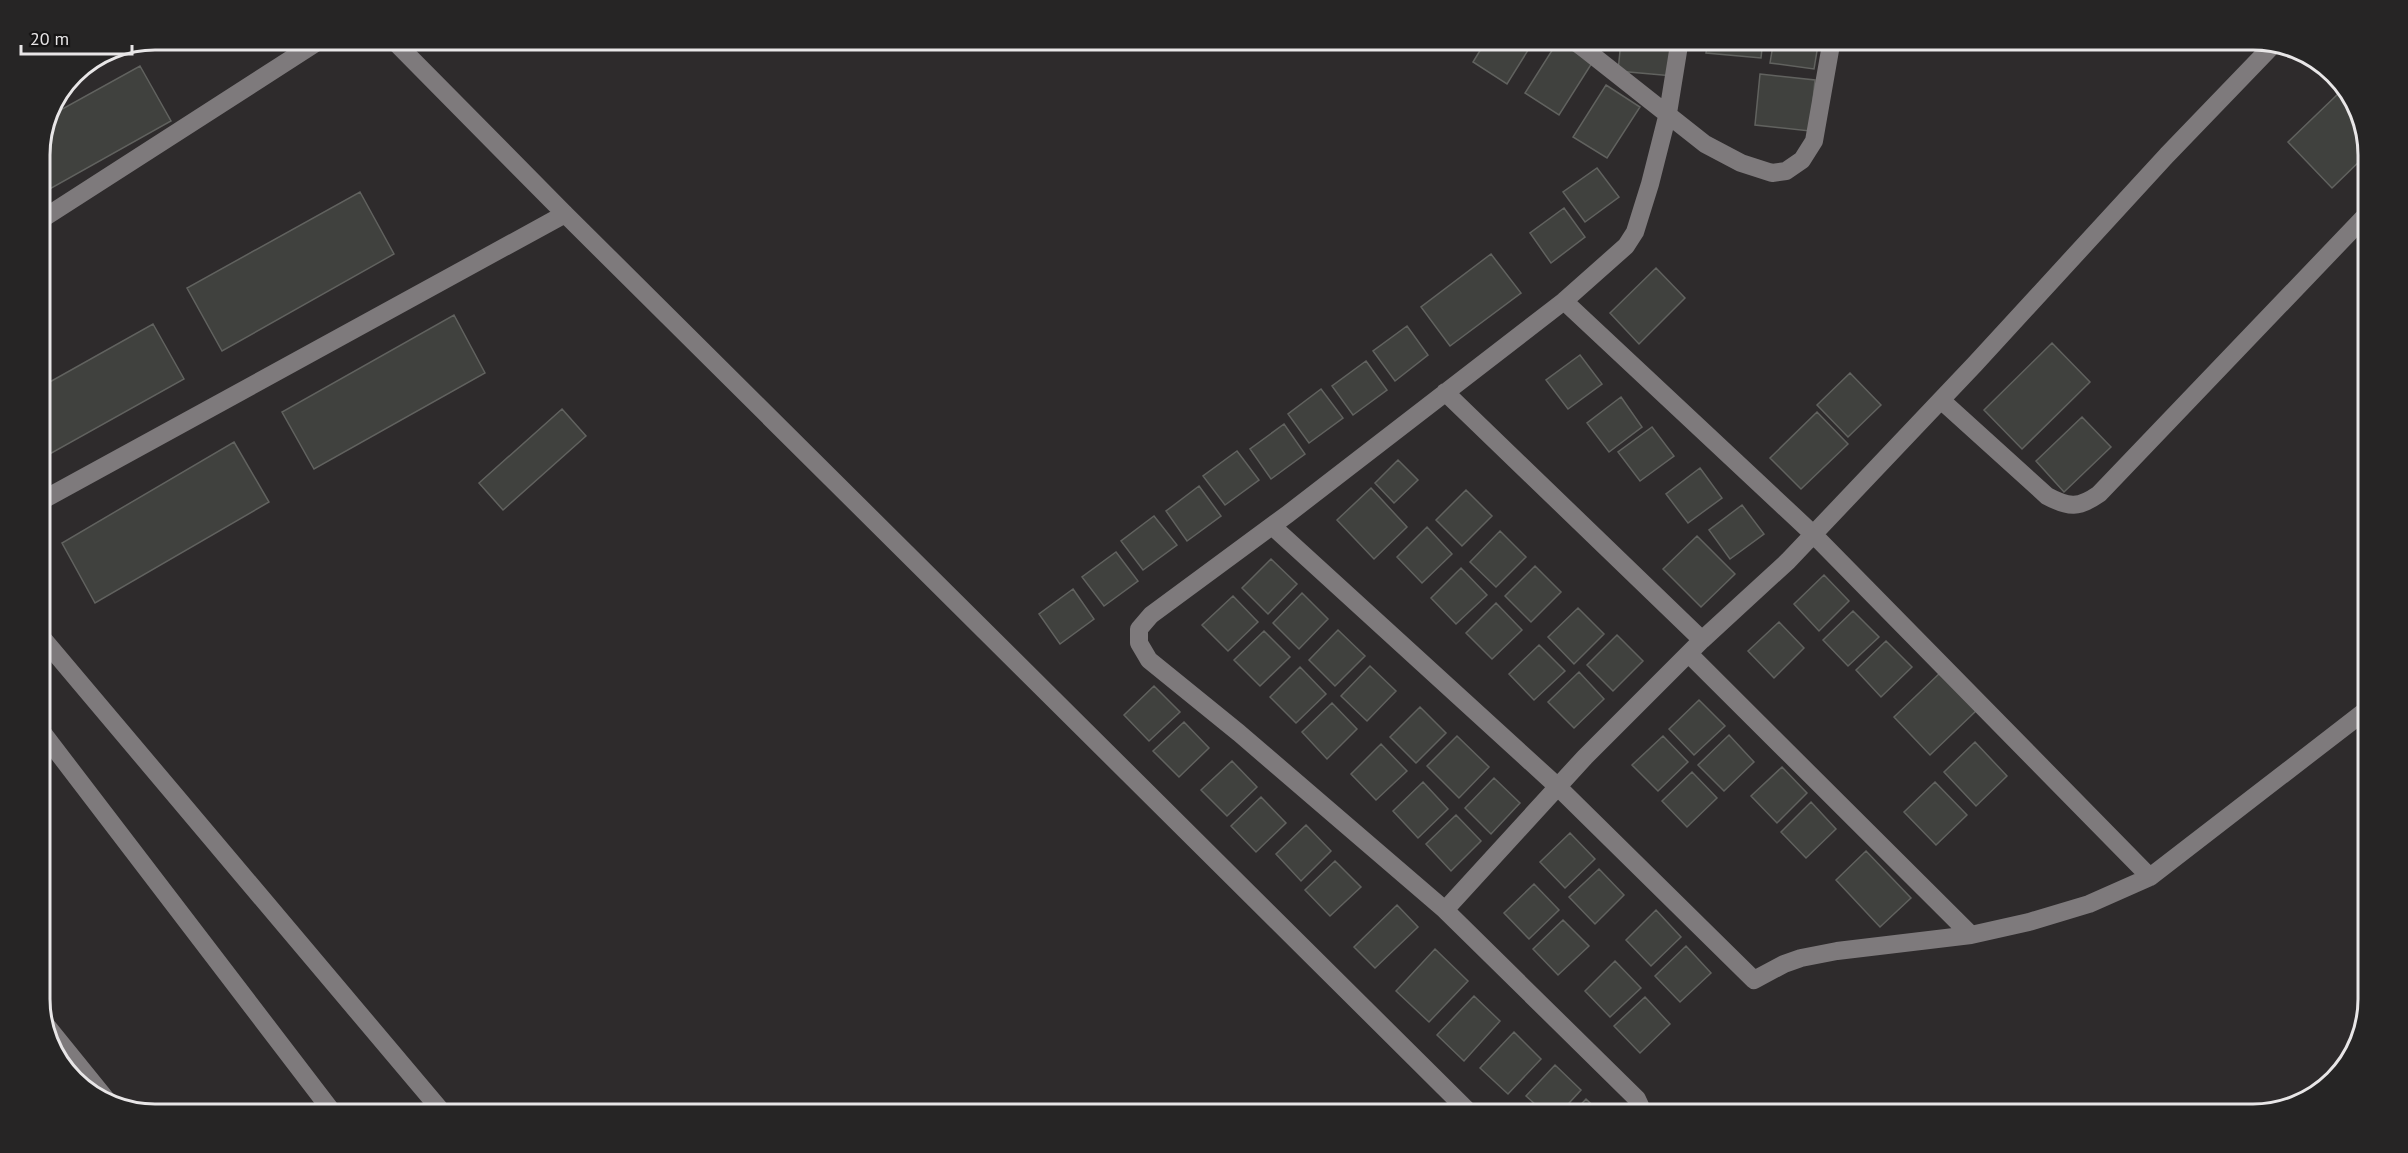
<svg xmlns="http://www.w3.org/2000/svg" width="2408" height="1153" viewBox="0 0 2408 1153" font-family="'PT Sans',sans-serif">
	<style>
		.building { fill: #40413e; stroke: #61625f; stroke-width: 1.5 }
		.lines { fill: none; stroke-linecap: round; stroke-linejoin: round }
		.lane { stroke: #7e7a7c; stroke-width: 18 }
		.street { stroke: #7e7a7c; stroke-width: 18 }
		.rim { fill: none; stroke: #e8e6e7; stroke-width: 3 }
	</style>
	<rect width="100%" height="100%" fill="#2e2b2c"/>
	<path class="building" d="M1487,39H1535L1507,84L1473,62Z
		M1708,39H1763L1761,58L1706,53Z
		M1774,39H1819L1814,69L1770,63Z
		M1558,41L1592,63L1559,115L1525,93Z
		M1621,41L1676,46L1673,76L1618,71Z
		M140,66L171,121L39,195V148L55,113Z
		M2322,66L2343,85L2341,86Z
		M1760,74L1815,80L1810,131L1755,125Z
		M1606,85L1640,107L1607,158L1573,137Z
		M2341,91L2354,105L2369,152L2332,188L2288,142Z
		M1597,168L1619,197L1585,222L1563,192Z
		M360,192L394,254L222,351L187,288Z
		M1564,208L1585,237L1551,263L1530,233Z
		M1491,254L1521,293L1450,346L1421,307Z
		M1656,268L1685,298L1639,344L1610,313Z
		M454,315L485,373L314,469L282,412Z
		M153,324L184,379L39,460V388Z
		M1407,326L1428,355L1395,381L1373,351Z
		M2052,343L2090,382L2022,449L1984,410Z
		M1580,355L1602,384L1568,409L1546,380Z
		M1366,361L1387,390L1353,415L1332,386Z
		M1850,373L1881,405L1848,437L1817,405Z
		M1321,389L1343,418L1309,443L1288,414Z
		M1621,397L1642,427L1609,452L1587,423Z
		M562,409L586,436L503,510L479,483Z
		M1817,412L1848,444L1801,489L1770,458Z
		M2082,417L2111,447L2064,492L2036,461Z
		M1284,424L1305,454L1271,479L1250,449Z
		M1652,427L1674,456L1640,481L1618,452Z
		M234,442L269,502L95,603L62,543Z
		M1237,451L1259,480L1225,505L1203,476Z
		M1398,460L1418,480L1394,503L1375,483Z
		M1700,468L1722,498L1688,523L1666,494Z
		M1199,486L1221,516L1187,541L1166,511Z
		M1371,488L1407,527L1374,559L1337,520Z
		M1466,490L1492,516L1462,546L1436,520Z
		M1742,505L1764,534L1730,559L1709,530Z
		M1154,516L1177,545L1143,570L1121,541Z
		M1427,527L1452,554L1422,583L1397,557Z
		M1500,531L1526,557L1496,587L1470,562Z
		M1697,536L1735,574L1701,607L1663,569Z
		M1116,552L1138,581L1104,606L1082,577Z
		M1271,559L1297,584L1268,614L1242,588Z
		M1535,566L1561,592L1531,622L1505,596Z
		M1461,568L1487,595L1456,624L1431,598Z
		M1824,575L1849,601L1819,631L1794,604Z
		M1073,589L1094,619L1060,644L1039,614Z
		M1302,593L1328,619L1299,649L1273,623Z
		M1233,596L1258,622L1228,651L1202,625Z
		M1496,603L1522,630L1492,659L1466,633Z
		M1578,608L1604,634L1574,664L1548,637Z
		M1853,611L1879,637L1848,666L1823,640Z
		M1779,622L1804,648L1774,678L1748,651Z
		M1338,630L1365,656L1335,686L1309,660Z
		M1264,631L1290,657L1260,686L1234,660Z
		M1617,635L1643,661L1613,691L1587,665Z
		M1886,641L1912,667L1881,697L1856,670Z
		M1539,645L1565,671L1534,700L1509,674Z
		M1370,666L1396,691L1367,721L1341,696Z
		M1300,667L1326,694L1296,723L1270,697Z
		M1579,672L1604,699L1574,728L1548,702Z
		M1941,672L1977,710L1930,755L1894,717Z
		M1154,686L1180,712L1149,741L1124,715Z
		M1699,700L1725,726L1694,755L1669,729Z
		M1332,703L1357,729L1327,759L1302,732Z
		M1420,707L1446,733L1416,763L1390,737Z
		M1184,722L1209,748L1179,777L1153,751Z
		M1729,735L1754,762L1724,791L1698,765Z
		M1457,736L1489,767L1459,798L1427,766Z
		M1663,736L1688,762L1658,791L1632,765Z
		M1975,742L2007,776L1976,806L1944,772Z
		M1381,744L1407,771L1376,800L1351,774Z
		M1232,761L1257,787L1227,816L1201,790Z
		M1782,767L1807,793L1777,823L1751,796Z
		M1692,772L1717,798L1687,827L1662,801Z
		M1494,778L1520,803L1491,834L1465,808Z
		M1423,782L1448,809L1418,838L1393,811Z
		M1935,782L1967,815L1936,845L1904,812Z
		M1261,797L1286,823L1256,852L1231,826Z
		M1811,802L1836,829L1806,858L1781,832Z
		M1456,815L1481,841L1451,871L1426,844Z
		M1306,825L1331,851L1301,881L1276,854Z
		M1570,833L1595,859L1565,888L1540,862Z
		M1866,851L1911,898L1880,927L1836,880Z
		M1335,861L1361,887L1330,916L1305,890Z
		M1599,869L1624,895L1595,924L1569,897Z
		M1534,884L1559,910L1529,939L1504,913Z
		M1397,905L1418,927L1375,968L1354,947Z
		M1656,910L1681,937L1651,966L1626,940Z
		M1563,920L1589,946L1558,975L1533,949Z
		M1686,946L1711,973L1680,1002L1655,976Z
		M1435,949L1468,981L1429,1022L1396,991Z
		M1615,961L1641,988L1610,1017L1585,991Z
		M1474,996L1500,1021L1464,1061L1437,1035Z
		M1645,997L1670,1024L1640,1053L1614,1026Z
		M1514,1032L1541,1059L1508,1094L1480,1068Z
		M1555,1065L1581,1090L1559,1114H1546L1526,1096Z
		M1586,1099L1602,1114H1572Z"/>
	<g class="lines">
		<path class="lane" d="M392,39L565,214L1471,1114
			M39,221L322,39
			M39,502L565,214
			M39,634L444,1114"/>
		<path class="street" d="M1572,39L1705,144L1741,163L1772,173L1786,171L1802,160L1814,141L1832,39
			M1564,301L1813,534L2150,877
			M1445,392L1702,640
			M1941,400L2047,496C2069,508 2079,508 2099,494L2369,212
			M1272,526L1557,786L1754,980L1784,964L1801,958L1837,951L1971,935L2029,922L2089,904L2150,877L2369,708
			M1689,654L1971,935
			M39,728L334,1114
			M1445,910L1585,757L1702,640L1788,561L1975,364L2167,155L2274,44
			M46,1025L110,1104
			M1644,1114L1637,1099L1445,910L1239,733L1149,660L1139,643V629L1151,615L1288,514L1564,301L1626,246L1635,232L1650,184L1668,113L1680,39"/>
	</g>
	<path d="M0 0H2408V1153H0ZM155 50H2253A105 105 0 0 1 2358 155V999A105 105 0 0 1 2253 1104H155A105 105 0 0 1 50 999V155A105 105 0 0 1 155 50Z" fill="#262525" fill-rule="evenodd"/>
	<path class="rim" d="M155 50H2253A105 105 0 0 1 2358 155V999A105 105 0 0 1 2253 1104H155A105 105 0 0 1 50 999V155A105 105 0 0 1 155 50Z"/>
	<path d="M21 45v9h111v-9" fill="none" stroke="#e8e6e7" stroke-width="3"/>
	<text x="30" y="45" font-size="18" fill="#e8e6e7" stroke="#151414" stroke-width="4.5" paint-order="stroke">20 m</text>
</svg>
